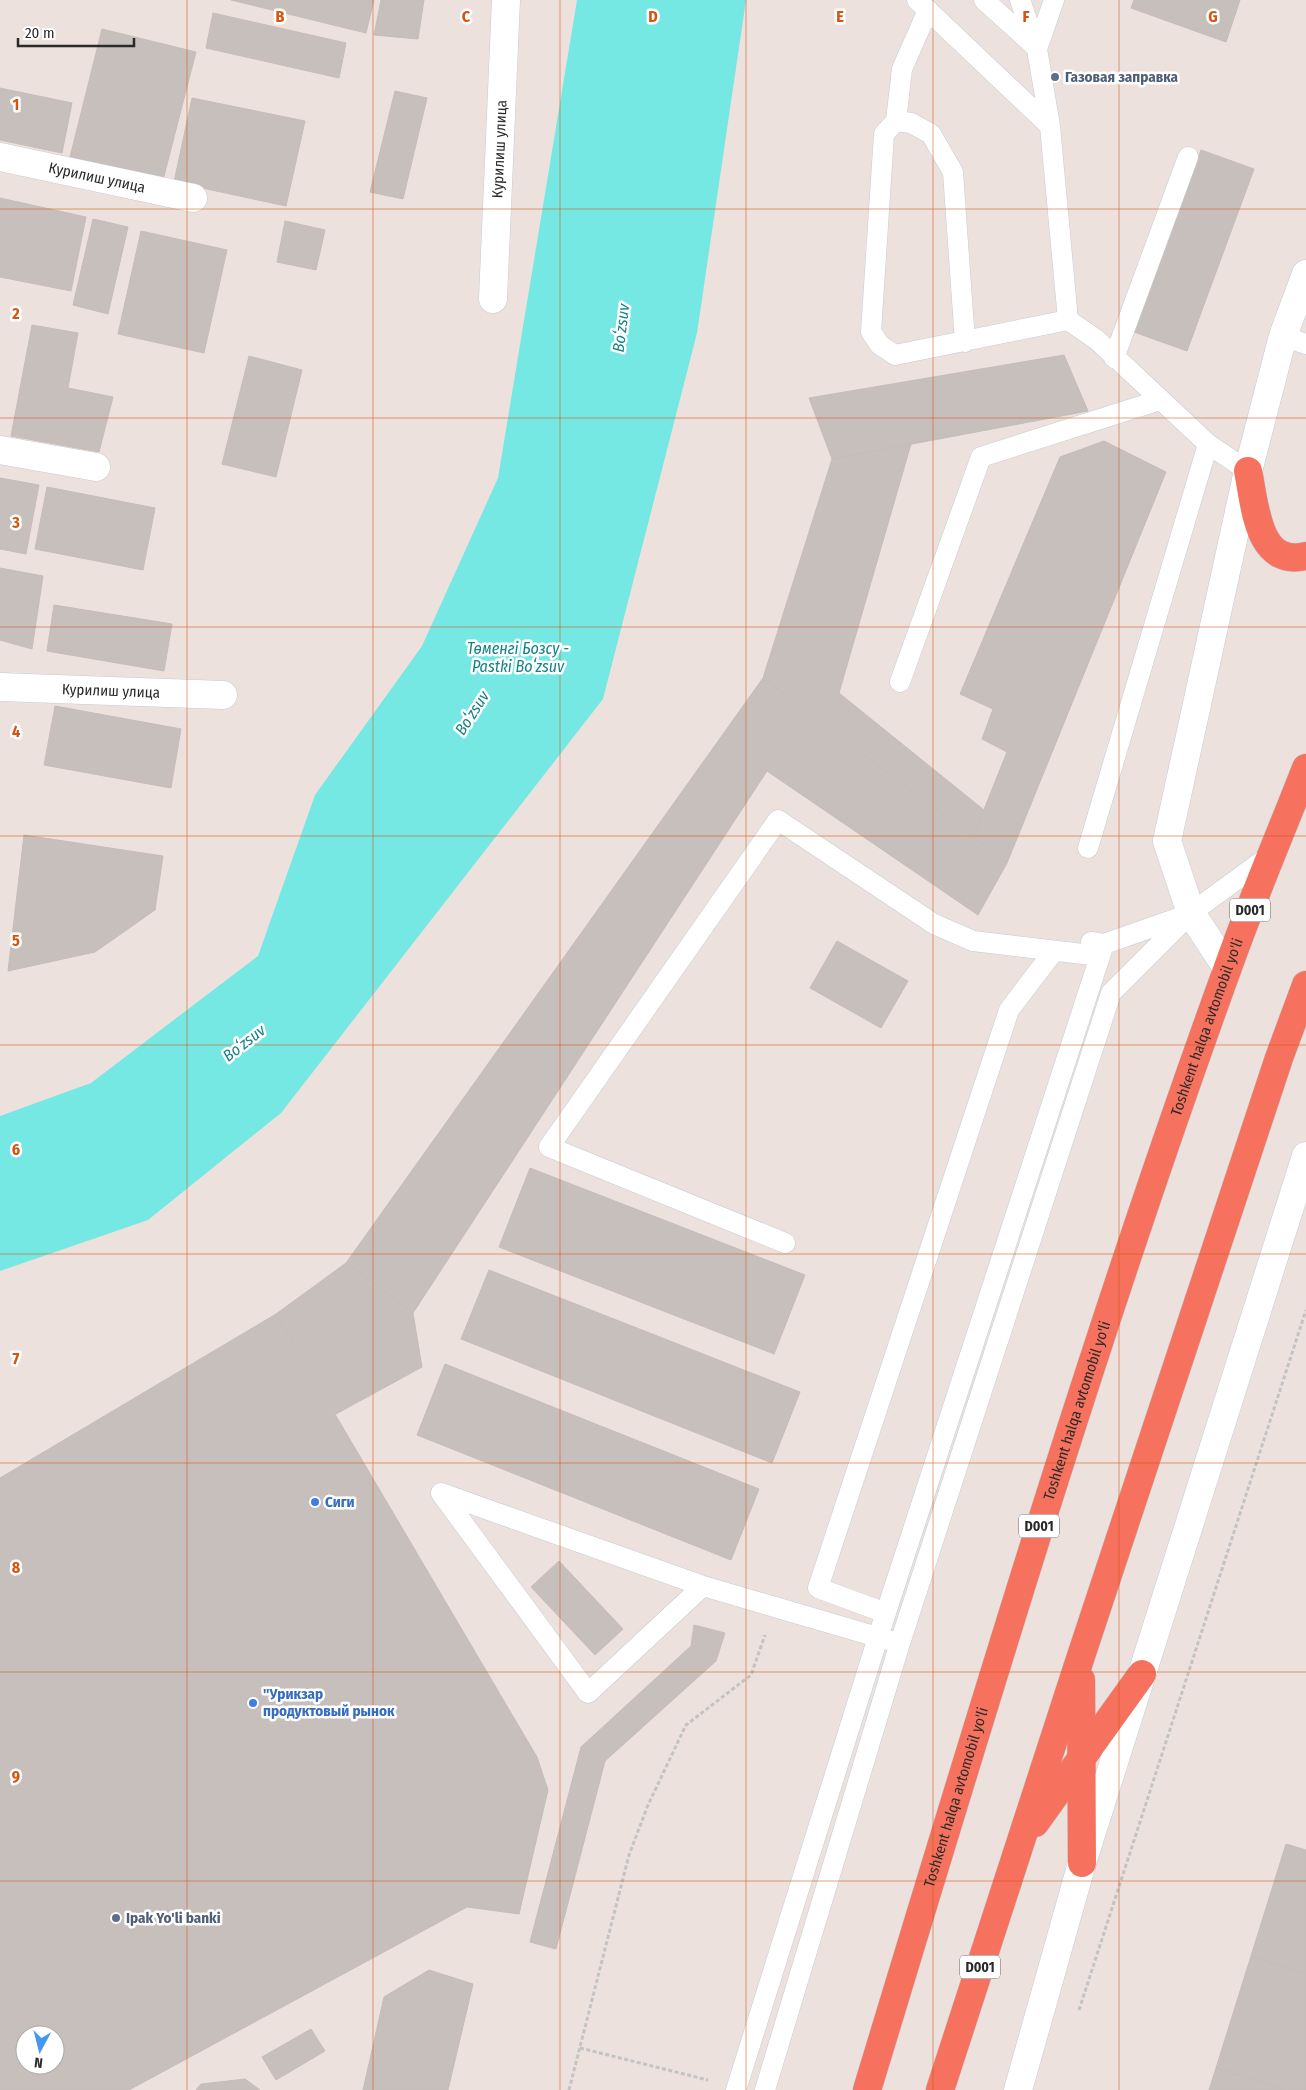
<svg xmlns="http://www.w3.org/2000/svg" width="1306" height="2090" viewBox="0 0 1306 2090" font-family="'Fira Sans Condensed',sans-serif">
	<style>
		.water { fill: #75e8e4 }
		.building { fill: #c7bfbc; stroke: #c7bcb7; fill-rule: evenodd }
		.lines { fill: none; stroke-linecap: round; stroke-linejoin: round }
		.lane-casing { stroke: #c5ccd3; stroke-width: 21 }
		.street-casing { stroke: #c5ccd3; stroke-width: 29 }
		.secondary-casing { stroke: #c5ccd3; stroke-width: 29 }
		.highway-casing { stroke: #c3c3c3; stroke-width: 29 }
		.path { stroke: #c3c3c3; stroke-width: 3; stroke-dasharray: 4 2.5; stroke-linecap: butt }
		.lane { stroke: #fff; stroke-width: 20 }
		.street { stroke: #fff; stroke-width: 28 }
		.secondary { stroke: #fff; stroke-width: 28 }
		.highway { stroke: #f6725e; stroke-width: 28 }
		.grid { fill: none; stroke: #d5540f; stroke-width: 1; stroke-opacity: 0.55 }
		.service-dot { fill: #5c6f8a; stroke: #fff; stroke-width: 2 }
		.shop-dot { fill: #3f7fe0; stroke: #fff; stroke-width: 2 }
		.labels { text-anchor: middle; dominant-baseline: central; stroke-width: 5; stroke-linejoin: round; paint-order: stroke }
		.shield { fill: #fff; stroke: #6a6a6a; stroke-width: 1 }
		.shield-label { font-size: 14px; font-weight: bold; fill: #2a2a2a }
		.service-label { font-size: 15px; font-weight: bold; fill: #4e5e75; stroke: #fff; text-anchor: start }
		.street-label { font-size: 15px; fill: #2a2a2a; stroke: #fff }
		.shop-label { font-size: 15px; font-weight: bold; fill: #366cbe; stroke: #fff; text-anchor: start }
		.water-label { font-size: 16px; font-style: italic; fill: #148287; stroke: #fff }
		.grid-label { font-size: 16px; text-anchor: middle; font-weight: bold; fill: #d5540f; stroke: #fff; stroke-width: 5; stroke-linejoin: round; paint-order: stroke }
	</style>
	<rect width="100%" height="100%" fill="#ece1dd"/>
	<path class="water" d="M577,0H746L697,333L603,699L281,1113L148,1220L0,1271V1116L91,1083L258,956L315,795L422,646L498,478Z"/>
	<path class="building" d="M231,0H374L366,33Z
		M381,0H424L418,39L374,35Z
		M1134,0H1240L1226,42L1131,8Z
		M213,13L346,43L339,78L206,48Z
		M102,29L196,52L163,180L70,157Z
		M0,88L72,103L62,153L0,140Z
		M395,91L427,98L403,199L370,192Z
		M192,98L305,121L286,206L174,182Z
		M1201,150L1254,169L1187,351L1134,332Z
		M0,198L86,217L71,291L0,277Z
		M93,219L128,227L108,314L73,305Z
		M285,221L325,230L316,270L277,262Z
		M141,231L227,250L204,353L118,334Z
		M32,325L78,333L68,388L113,397L99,452L11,436Z
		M1064,355L1088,411L832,459L809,398Z
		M249,356L302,370L276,477L222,464Z
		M1104,441L1166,472L1007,863L973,837L1007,752L982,739L993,709L960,694L1060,457Z
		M911,444L839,693L984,810L973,837L763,678L832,459Z
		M0,478L39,485L26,554L0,549Z
		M47,487L155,508L143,570L35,549Z
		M0,568L43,576L32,649L0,640Z
		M54,605L172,624L164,671L47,651Z
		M763,678L1007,863L978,915L767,771L413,1313L346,1263Z
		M55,706L181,729L171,788L44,765Z
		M24,835L163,856L155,910L95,952L8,971Z
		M837,941L908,981L881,1028L810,988Z
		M530,1168L805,1275L774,1354L499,1247Z
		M346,1263L413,1313L422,1367L336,1414L276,1314Z
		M489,1270L800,1392L772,1463L461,1339Z
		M276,1314L537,1757L548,1790L519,1914L467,1907L129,2090H0V1478ZM25,2035H55V2065H25Z
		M445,1364L759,1489L731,1560L417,1435Z
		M559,1561L623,1629L595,1655L531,1587Z
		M694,1625L725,1633L716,1661L605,1761L556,1949L530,1942L581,1747L691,1646Z
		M1286,1844L1306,1850V1974L1251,1956Z
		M1251,1956L1306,1974V2090H1284L1216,2068Z
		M429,1970L473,1984L448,2090H363L384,1997Z
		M311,2029L325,2051L276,2080L262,2057Z
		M1216,2068L1284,2090H1209Z
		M245,2079L260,2090H196L201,2084Z"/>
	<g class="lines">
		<g class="lane-casing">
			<path id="lane" d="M917,0L1050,126
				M984,0L1036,47
				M1020,0L1037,49L1050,126L1068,320L1097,340L1208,444L1248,471
				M1037,49L1054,0
				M896,121L902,69L928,10
				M1283,336L1306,344
				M965,342L953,172L931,134L911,123L896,121L884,134L871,332L880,345L895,355L1068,320
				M1114,358L1188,157
				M900,682L981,457L1160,400
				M1088,848L1208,444
				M1091,942L1104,944L1187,915
				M785,1243L549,1147L778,820L934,924L973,941L1100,956
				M703,1586L588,1693L441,1493L703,1586L891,1641
				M886,1613L818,1588L1009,1010L1054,951
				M736,2090L878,1637L1104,944
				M765,2090L900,1643L1111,993L1191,913L1273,853"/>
		</g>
		<g class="street-casing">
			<g id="street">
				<path id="s1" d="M0,157L193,198"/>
				<path id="s2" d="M493,299L506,0"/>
				<path d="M0,450L96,467"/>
				<path id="s3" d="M0,687L223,695"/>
			</g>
		</g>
		<g class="secondary-casing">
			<path id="secondary" d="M1227,968L1191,913L1167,841L1248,471L1283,336L1306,274
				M1018,2090L1082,1863L1306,1156"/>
		</g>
		<g class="highway-casing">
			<g id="highway">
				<path d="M1248,471C1255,504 1257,568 1306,556"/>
				<path d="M1081,1680L1082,1863"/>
				<path d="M1035,1823L1142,1674"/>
				<path id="s4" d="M867,2090C981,1715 1093,1339 1227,970C1251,902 1280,835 1306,768"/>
				<path d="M940,2090L1081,1656L1279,1058L1306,985"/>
			</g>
		</g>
		<path class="path" d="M1079,2010L1306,1310
			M580,2048L708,2080
			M569,2090L629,1855L648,1805L686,1725L751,1675L765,1635"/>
		<use href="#lane" class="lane"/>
		<use href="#street" class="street"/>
		<use href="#secondary" class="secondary"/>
		<use href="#highway" class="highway"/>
	</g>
	<path class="grid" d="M187,0V2090M373,0V2090M560,0V2090M746,0V2090M933,0V2090M1119,0V2090M0,209H1306M0,418H1306M0,627H1306M0,836H1306M0,1045H1306M0,1254H1306M0,1463H1306M0,1672H1306M0,1881H1306"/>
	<g class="service-dot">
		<circle cx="1055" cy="77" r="5"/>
		<circle cx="116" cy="1918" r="5"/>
	</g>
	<g class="shop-dot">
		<circle cx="315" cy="1502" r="5"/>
		<circle cx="253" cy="1703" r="5"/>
	</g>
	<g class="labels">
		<g class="shield">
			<rect x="1230" y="898.5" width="40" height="23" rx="4"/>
			<rect x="1019" y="1514.5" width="40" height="23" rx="4"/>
			<rect x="960" y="1955.5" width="40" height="23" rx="4"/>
		</g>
		<g class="shield-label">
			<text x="1250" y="910">D001</text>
			<text x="1039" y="1526">D001</text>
			<text x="980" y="1967">D001</text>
		</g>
		<g class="service-label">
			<text x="1065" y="77">Газовая заправка</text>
			<text x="126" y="1918">Ipak Yo'li banki</text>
		</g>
		<g class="street-label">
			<text stroke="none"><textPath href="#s2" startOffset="150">Курилиш улица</textPath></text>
			<text stroke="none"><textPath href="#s1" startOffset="99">Курилиш улица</textPath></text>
			<text stroke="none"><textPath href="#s3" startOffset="111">Курилиш улица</textPath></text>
			<text stroke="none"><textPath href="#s4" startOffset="1116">Toshkent halqa avtomobil yo'li</textPath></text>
			<text stroke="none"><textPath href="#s4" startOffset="711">Toshkent halqa avtomobil yo'li</textPath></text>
			<text stroke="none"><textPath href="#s4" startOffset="306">Toshkent halqa avtomobil yo'li</textPath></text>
		</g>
		<g class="shop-label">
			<text x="325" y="1502">Сиги</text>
			<text x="263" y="1694">"Урикзар<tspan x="263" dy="17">продуктовый рынок</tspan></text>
		</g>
		<g class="water-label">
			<text transform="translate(621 328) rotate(-83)">Boʻzsuv</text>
			<text x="518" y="648">Төменгі Бозсу -<tspan x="518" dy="18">Pastki Boʻzsuv</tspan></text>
			<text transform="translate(472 713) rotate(-57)">Boʻzsuv</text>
			<text transform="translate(244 1043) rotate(-38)">Boʻzsuv</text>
		</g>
	</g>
	<g class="grid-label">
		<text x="280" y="22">B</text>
		<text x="466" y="22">C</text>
		<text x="653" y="22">D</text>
		<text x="840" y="22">E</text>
		<text x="1026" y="22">F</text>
		<text x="1213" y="22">G</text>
		<text x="16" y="110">1</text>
		<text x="16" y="319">2</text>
		<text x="16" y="528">3</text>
		<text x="16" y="737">4</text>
		<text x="16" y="946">5</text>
		<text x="16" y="1155">6</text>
		<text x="16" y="1364">7</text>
		<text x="16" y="1573">8</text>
		<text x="16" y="1782">9</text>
	</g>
	<g transform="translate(40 2050) rotate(187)"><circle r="24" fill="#ffffff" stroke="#aaaaaa"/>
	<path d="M0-4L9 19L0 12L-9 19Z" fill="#4598f0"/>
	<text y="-8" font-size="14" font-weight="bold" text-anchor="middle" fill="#2a2a2a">N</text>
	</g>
	<path d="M18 38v8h116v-8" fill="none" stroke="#2a2a2a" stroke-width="2.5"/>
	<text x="25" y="38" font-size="15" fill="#2a2a2a" stroke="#ffffff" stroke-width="4" paint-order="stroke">20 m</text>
</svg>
